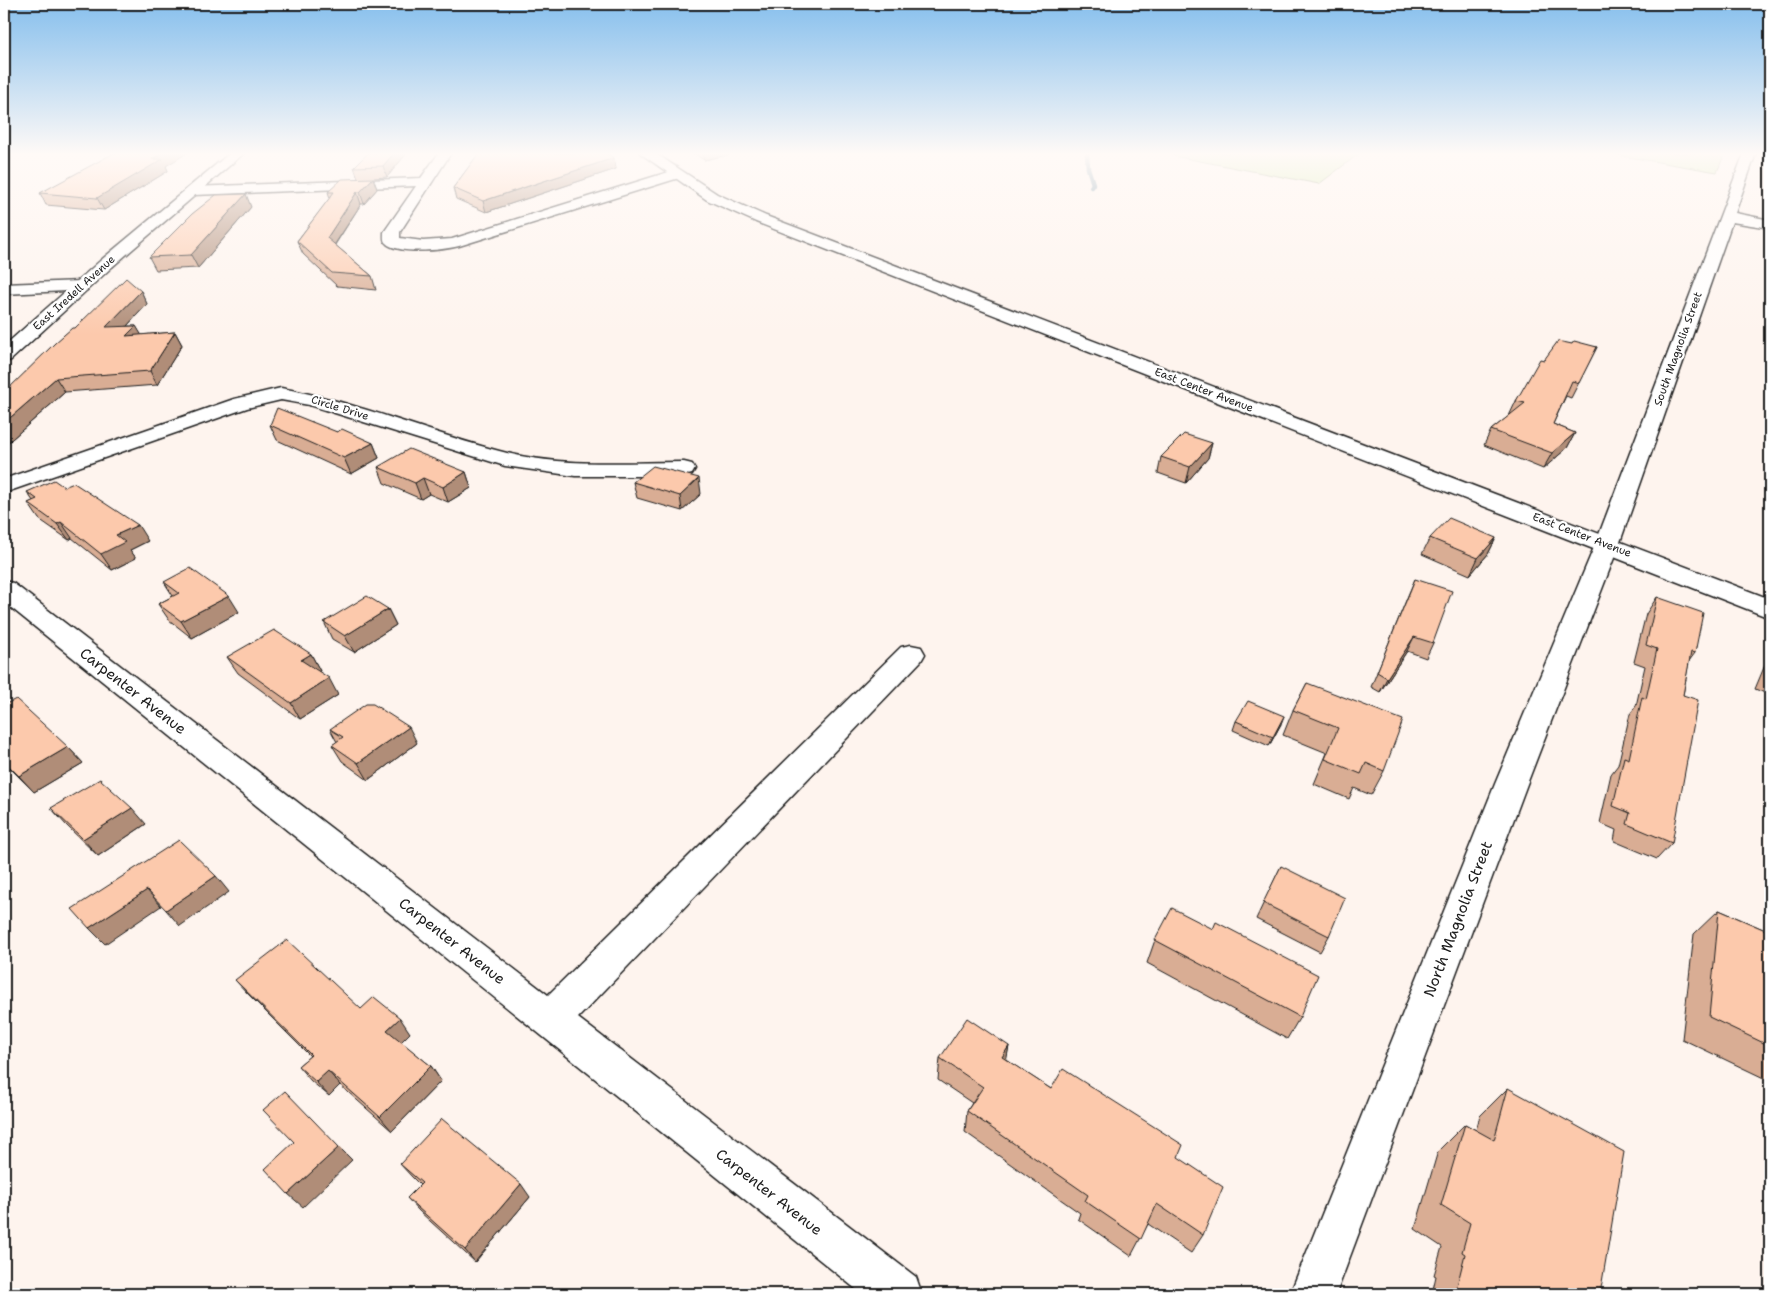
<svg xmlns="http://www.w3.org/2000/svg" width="1774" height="1298" viewBox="0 0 1774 1298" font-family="'Shantell Sans',sans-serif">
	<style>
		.green { fill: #cceaa2; stroke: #74835f }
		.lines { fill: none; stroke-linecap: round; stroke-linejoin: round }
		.stream { stroke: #64889e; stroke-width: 4.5 }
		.street-casing { stroke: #1c1c1c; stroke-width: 3 }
		.secondary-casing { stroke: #1c1c1c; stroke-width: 3 }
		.primary-casing { stroke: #1c1c1c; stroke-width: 3 }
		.street { fill: #fff; fill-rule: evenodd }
		.secondary { fill: #fff; fill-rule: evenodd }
		.primary { fill: #fff; fill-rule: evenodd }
		.wall { fill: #d9ad94; stroke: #1c1c1c }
		.shaded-wall { fill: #b08d78; stroke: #1c1c1c }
		.building { fill: #fcc9ac; stroke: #1c1c1c }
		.labels { text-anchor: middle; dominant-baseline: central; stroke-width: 4.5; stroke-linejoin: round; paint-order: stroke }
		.far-street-label { font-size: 11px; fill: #1c1c1c; stroke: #fff }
		.near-street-label { font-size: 15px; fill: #1c1c1c; stroke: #fff }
	</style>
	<rect width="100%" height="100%" fill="#fef4ee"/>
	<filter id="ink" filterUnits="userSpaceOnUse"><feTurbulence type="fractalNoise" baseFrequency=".02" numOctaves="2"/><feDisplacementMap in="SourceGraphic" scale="10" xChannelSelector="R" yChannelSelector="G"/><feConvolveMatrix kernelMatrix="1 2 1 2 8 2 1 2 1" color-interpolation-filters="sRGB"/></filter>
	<g filter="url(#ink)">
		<path class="green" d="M1172,153H1360L1319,184L1174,156Z
			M1605,153H1725L1717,172Z"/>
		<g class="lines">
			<path class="stream" d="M1087,153L1088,168L1093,184L1091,187"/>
			<g class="street-casing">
				<path id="street" d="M439,153H451L400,232V238L423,241L452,239L672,171L677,170L684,174L682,177L459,246C445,250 397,255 386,243C383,241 384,236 384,232L416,186L193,195L186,191L193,187L421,178Z
					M1744,153H1756L1735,213L1770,220V228L1732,222L1619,545L1527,784L1336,1294H1290L1495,784L1595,545Z
					M81,281L87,282L89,286L87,290L4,294V284Z
					M281,388C358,402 431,434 507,453C564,467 625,462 684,462L692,464L695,469L692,474L684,476H575L505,466L309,405L281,400L247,408L4,493V479L234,399Z
					M4,581L13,583L548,995L901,647L911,645L921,647L925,654L921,661L578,1018L916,1277L922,1294H862L4,602Z"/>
			</g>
			<g class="secondary-casing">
				<path id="secondary" d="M640,153H655L717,194L766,216L1770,599V618L756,222L707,200Z"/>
			</g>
			<g class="primary-casing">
				<path id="primary" d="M230,153H244L112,267L11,360L4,362V346L100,261Z"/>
			</g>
			<use href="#street" class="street"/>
			<use href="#secondary" class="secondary"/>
			<use href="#primary" class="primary"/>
		</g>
		<path class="wall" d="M368,153H407L387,177L373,178L377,189L364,204H361L335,245L372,276L376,290L337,286L303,254L297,241L330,198L328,192L358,178L354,167Z
			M476,153H606L614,158L616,169L486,212L456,199L453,188L477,156Z
			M693,153H737L704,160Z
			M166,166L168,171L104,210L46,205L40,193Z
			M251,207L198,268L156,270L149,257Z
			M141,291L147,304L127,326H136L141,335L175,332L182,345L157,385L65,392L4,446L75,328Z
			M1572,344L1597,347L1571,398L1566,396L1553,424L1575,433L1567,448L1543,469L1484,445L1491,430L1509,416L1516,401L1544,360Z
			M270,425L337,432L373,443L379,458L351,474L277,440Z
			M1212,443L1208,458L1186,483L1158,473L1161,457Z
			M378,467L466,472L471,488L448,502L429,494L421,499L384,483Z
			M633,482L701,494L682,511L637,498Z
			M27,492L148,541L130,550L136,558L112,570L72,538L69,540L39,519L28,503L33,501Z
			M1430,538H1496L1488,554L1470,575L1422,554Z
			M1415,579L1433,643L1426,658L1407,651L1380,692L1371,687L1409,593Z
			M164,582L239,612L192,638L169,620L158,604L173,596Z
			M1657,597L1695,653L1689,661L1683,695L1672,843L1657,859L1614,841L1616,830L1600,823L1611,774L1618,765L1630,714L1636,706L1645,666L1634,662L1646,614Z
			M388,609L396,625L354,652L332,639L324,622Z
			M311,654L320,671H318L338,695L300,719L238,673L227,657Z
			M1770,659V695L1755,689L1765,665Z
			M1307,683L1384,771L1371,795L1354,788L1349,799L1314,784L1327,753L1283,735L1293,710Z
			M4,705L68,747L83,763L34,792L4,762Z
			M1236,721L1281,724L1269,746L1233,730Z
			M330,729L417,743L368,780L342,761L332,745L337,742Z
			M51,808L146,824L98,856L66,825Z
			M1281,866L1329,936L1320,952L1256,919Z
			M1719,910L1770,932V1081L1682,1039L1694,934Z
			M1213,929L1300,1017L1287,1039L1147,963L1155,940Z
			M235,980L361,1009L410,1033L401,1042L431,1066L441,1081L392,1131L340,1085L329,1096L311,1081L298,1066L310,1056L249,995Z
			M1009,1046L1006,1060L1051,1089L1178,1157L1203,1235L1191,1253L1148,1224L1131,1256L1078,1219L1080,1213L965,1132L967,1111L972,1103L938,1080L940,1058Z
			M1508,1088L1600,1294H1432L1436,1276L1434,1275L1442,1247L1415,1229L1438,1151L1465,1124L1476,1130L1480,1116Z
			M400,1164L530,1197L475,1262L419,1211L407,1198L420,1185L412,1177Z"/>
		<path class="shaded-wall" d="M163,153H187L166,166L168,171L104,210L97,198L152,159Z
			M394,153H407L387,177L383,166Z
			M703,153H737L704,160Z
			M614,158L616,169L486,212L483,201Z
			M373,178L377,189L364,204L360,192Z
			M357,192L361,204L331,250L327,238Z
			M246,194L251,207L198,268L191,255Z
			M141,291L147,304L114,340L106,327Z
			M136,326L144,339L126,336Z
			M175,332L182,345L157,385L150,371Z
			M56,378L65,392L4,446V423Z
			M1575,433L1567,448L1543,469L1552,453Z
			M373,443L379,458L351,474L344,458Z
			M1212,443L1208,458L1186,483L1190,467Z
			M466,472L471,488L448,502L443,487Z
			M423,478L429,494L421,499L415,483Z
			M699,478L701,494L682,511L680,496Z
			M61,522L72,538L69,540L57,524Z
			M138,525L148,541L130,550L136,558L112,570L101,554L116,535Z
			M1496,538L1488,554L1470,575L1478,558Z
			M229,596L239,612L192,638L181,621Z
			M388,609L396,625L354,652L345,636Z
			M1414,637L1407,651L1380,692L1387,678Z
			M311,654L320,671L310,676L301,660Z
			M329,678L338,695L300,719L291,703Z
			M1284,716L1281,724L1269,746L1273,737Z
			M409,727L417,743L368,780L358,763Z
			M68,747L83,763L34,792L19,776Z
			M132,808L146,824L98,856L83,839Z
			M216,876L229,892L180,926L166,910Z
			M147,890L161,906L105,944L89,928Z
			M400,1018L410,1033L398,1045L387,1030Z
			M1009,1046L1005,1068L1002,1057Z
			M431,1066L441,1081L392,1131L380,1117Z
			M328,1071L340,1085L329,1096L316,1082Z
			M339,1147L352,1160L303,1207L288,1194Z
			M521,1184L530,1197L475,1262L465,1250Z"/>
		<path class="building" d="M114,153H163L152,159H163L97,198L40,193Z
			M368,153H394L383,166L354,167Z
			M479,153H606L614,158L483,201L453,188Z
			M373,178L360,192H357L327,238L372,276L332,273L297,241L334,192H328L342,179Z
			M246,194L191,255L149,257L192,214L216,195Z
			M126,278L141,291L106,327L136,326L126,336L175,332L150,371L56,378L4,423V393L55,343L72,328H75Z
			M1558,341L1572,344L1574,341L1597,347L1579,383L1572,381L1553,424L1575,433L1552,453L1491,430L1525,403L1516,401L1540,359L1544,360Z
			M277,408L337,432L342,429L373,443L344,458L270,425Z
			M1184,434L1212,443L1190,467L1161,457Z
			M409,449L466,472L443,487L423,478L415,483L378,467Z
			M653,466L699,478L680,496L633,482Z
			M54,480L64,487L74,483L138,525L116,535L125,542L101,554L61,522L57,524L28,503L37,499L27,492Z
			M1449,518L1496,538L1478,558L1430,538Z
			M190,568L229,596L181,621L158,604L179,593L164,582Z
			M1415,579L1452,591L1433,643L1414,637L1387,678L1377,672Z
			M367,596L388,609L345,636L324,622Z
			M1657,597L1703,613L1695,653L1691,652L1683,695L1698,700L1672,843L1627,824L1630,813L1613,806L1624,757L1629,759L1642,697L1646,699L1657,649L1646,645Z
			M274,630L311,654L301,660L329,678L291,703L227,657Z
			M1307,683L1403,720L1384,771L1366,763L1361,774L1325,759L1338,728L1293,710Z
			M16,699L68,747L19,776L4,761V705Z
			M1248,701L1284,716L1273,737L1236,721Z
			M366,704H373L409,727L358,763L332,745L343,737L330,729Z
			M100,779L132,808L83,839L51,808Z
			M179,840L216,876L166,910L147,890L89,928L72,909Z
			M1281,866L1345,898L1329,936L1263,903Z
			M1172,908L1213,929L1216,922L1318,975L1300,1017L1155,940Z
			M1719,910L1770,932V1046L1709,1017Z
			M287,940L361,1009L374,997L400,1018L387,1030L431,1066L380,1117L328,1071L316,1082L298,1066L311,1055L235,980Z
			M967,1018L1009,1046L1002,1057L1051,1089L1063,1069L1183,1145L1178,1157L1223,1187L1203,1235L1157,1204L1141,1239L1085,1201L1088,1195L967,1111L983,1087L940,1058Z
			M1508,1088L1624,1152L1600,1294H1455L1465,1254L1462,1252L1470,1223L1441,1205L1465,1124L1494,1140Z
			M285,1091L339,1147L288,1194L265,1169L294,1142L263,1110Z
			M442,1119L521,1184L465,1250L407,1198L422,1183L400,1164Z"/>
	</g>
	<linearGradient id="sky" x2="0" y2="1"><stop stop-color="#86bfed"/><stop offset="0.46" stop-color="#fffaf7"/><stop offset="1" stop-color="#fffaf7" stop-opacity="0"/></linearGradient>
	<rect width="1774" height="335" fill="url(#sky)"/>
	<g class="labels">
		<g class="far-street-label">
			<text transform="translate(74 293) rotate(-42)">East Iredell Avenue</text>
			<text transform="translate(1678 349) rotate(-70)">South Magnolia Street</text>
			<text transform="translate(1204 390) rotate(21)">East Center Avenue</text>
			<text transform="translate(340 408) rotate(17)">Circle Drive</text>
			<text transform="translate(1582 535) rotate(21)">East Center Avenue</text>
		</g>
		<g class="near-street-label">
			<text transform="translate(133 691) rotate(38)">Carpenter Avenue</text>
			<text transform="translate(1458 919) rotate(-69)">North Magnolia Street</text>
			<text transform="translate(452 941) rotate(38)">Carpenter Avenue</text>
			<text transform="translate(769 1192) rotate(38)">Carpenter Avenue</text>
		</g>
	</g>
	<rect width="1774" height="1298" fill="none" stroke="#fff" stroke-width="20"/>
	<rect x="10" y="10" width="1754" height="1278" fill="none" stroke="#1c1c1c" stroke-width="2" filter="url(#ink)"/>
</svg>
